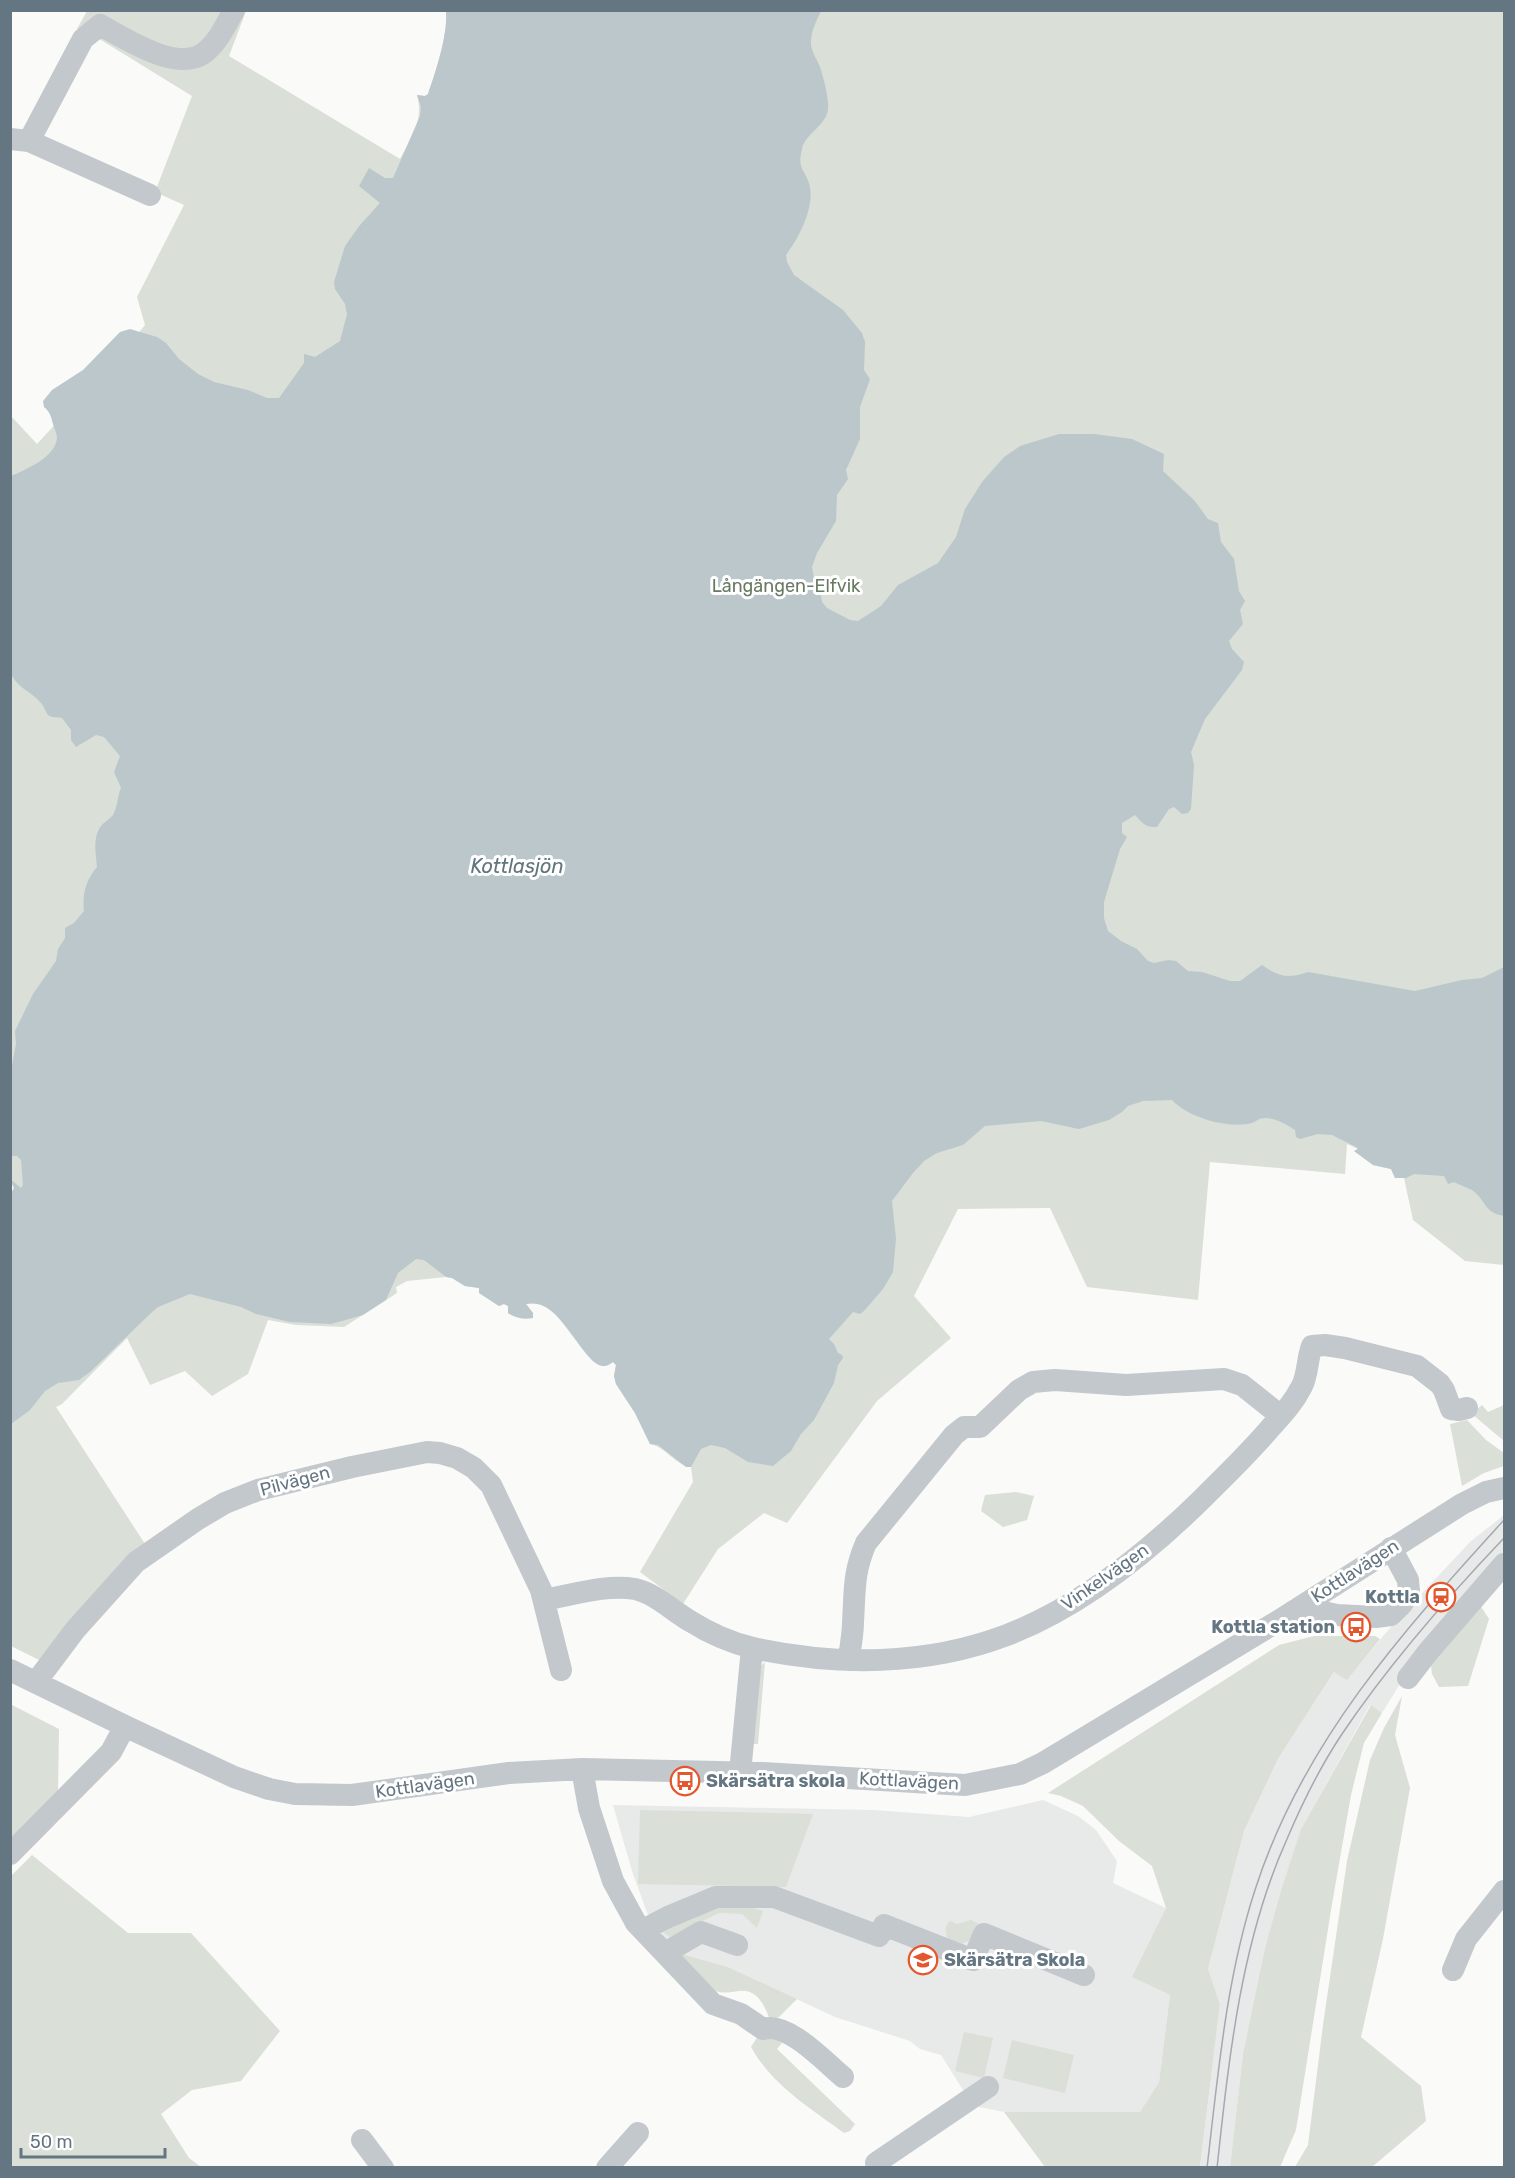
<svg xmlns="http://www.w3.org/2000/svg" width="1515" height="2178" viewBox="0 0 1515 2178" font-family="Rubik,sans-serif">
	<style>
		.built { fill: #e8e9e9 }
		.green { fill: #dadfd7 }
		.water { fill: #bbc7cb }
		.lines { fill: none; stroke-linecap: round; stroke-linejoin: round }
		.minor { stroke: #c3c8cc; stroke-width: 22 }
		.tram { stroke: #a2aab0; stroke-width: 1.5 }
		.labels { text-anchor: middle; dominant-baseline: central; stroke-width: 6; stroke-linejoin: round; paint-order: stroke }
		.park-label { font-size: 18px; fill: #687a64; stroke: #fff }
		.street-label { font-size: 18px; fill: #657683; stroke: #fff }
		.poi-label { font-size: 18px; font-weight: bold; fill: #657683; stroke: #fff; text-anchor: end }
		.water-label { font-size: 20px; font-style: italic; fill: #60757c; stroke: #fff }
	</style>
	<rect width="100%" height="100%" fill="#fafaf8"/>
	<path class="built" d="M1504,1515V1557L1408,1671L1382,1713L1370,1705L1301,1829L1264,1952L1243,2054L1230,2167L1200,2168L1220,2004L1208,1969L1244,1831L1278,1759L1335,1671L1347,1679L1395,1622L1471,1541Z
		M1043,1800L1078,1816L1096,1830L1117,1861L1113,1883L1166,1908L1133,1977L1170,1995L1159,2082L1140,2112H1005L973,2106L941,2055L920,2049L910,2041L835,2017L728,1967L671,1951L649,1918L632,1871L613,1805L874,1810L969,1817Z"/>
	<path class="green" d="M87,11H246L229,56L400,159C412,136 424,121 417,95L425,96L428,94C436,71 448,35 446,11H1504V1265L1465,1261L1413,1220L1404,1178H1395L1391,1169L1373,1165L1354,1151L1358,1149L1347,1144L1345,1174L1210,1162L1198,1300L1087,1287L1050,1208L958,1209L914,1296L951,1338L877,1401L787,1523L764,1513L718,1549L683,1604L640,1572L693,1482L691,1467C675,1465 666,1447 650,1444L635,1413L616,1384L614,1376L616,1365L613,1362C610,1364 607,1366 604,1366C590,1367 562,1317 549,1308C543,1304 534,1303 526,1304L533,1313V1318L517,1317L508,1313V1306L504,1304L499,1306L479,1293V1288L465,1286L452,1278L446,1277L407,1281L396,1287L397,1293L344,1327L296,1325L268,1320L248,1374L212,1396L185,1371L150,1385L127,1338L62,1404L56,1407L147,1547L43,1662L11,1646L10,1195L14,1188L11,1183V416L37,444L132,341L145,325L137,297L184,205L155,192L192,96L101,40L77,29Z
		M1482,1405L1488,1412L1504,1405V1441L1472,1414Z
		M1467,1420L1486,1440L1504,1453V1466L1484,1473L1462,1486L1450,1424Z
		M1016,1492L1034,1496L1027,1520L1003,1527L981,1511L985,1495Z
		M1478,1602L1489,1619L1468,1686L1439,1687L1432,1674L1431,1665Z
		M1314,1636H1375L1380,1639L1347,1680L1334,1672L1278,1759L1244,1831L1208,1969L1220,2004L1200,2167H1045L1004,2112H1140L1159,2082L1170,1995L1132,1977L1166,1908L1152,1866L1119,1841L1083,1806L1061,1796L1048,1793L1279,1645Z
		M765,1662L758,1744H750L758,1669Z
		M1402,1696L1395,1735L1410,1788L1383,1939L1361,2037L1421,2086L1426,2121L1372,2167H1295L1308,2145L1323,2025L1347,1861L1370,1760L1384,1728Z
		M10,1704L59,1729L58,1792L10,1840Z
		M1371,1705L1382,1713L1364,1743L1351,1795L1332,1904L1296,2130L1280,2167H1230L1243,2054L1264,1952L1281,1891L1301,1829Z
		M640,1810L813,1814L786,1887L638,1884Z
		M32,1855L128,1933H191L280,2031L241,2081L192,2090L161,2114L189,2158L201,2167H11V1876Z
		M739,1904L763,1911L757,1928L742,1914L719,1913L670,1937L664,1933C679,1914 717,1908 739,1904Z
		M971,1920L981,1925L976,1938L963,1943L961,1949L949,1944C947,1936 942,1926 951,1921L957,1924Z
		M682,1954L728,1967L797,1999L779,2017L770,2020C765,2006 757,1988 739,1991C731,1992 723,1994 716,1991C703,1986 690,1969 680,1960Z
		M964,2032L993,2038L984,2078L955,2071Z
		M766,2033L782,2043L777,2049L855,2124L850,2131L844,2133C810,2108 772,2085 751,2047L758,2036Z
		M1012,2040L1074,2055L1065,2093L1003,2078Z"/>
	<path class="water" d="M446,11H821C817,20 811,31 811,41C810,50 817,59 820,67C823,76 829,98 828,108C828,125 805,133 802,149C797,169 804,168 809,183C816,206 799,237 786,255L787,262L794,275L843,310L862,333L865,342L864,370L870,379L860,407V439L846,470L848,479L837,495L836,521L817,553L812,567L814,578L820,589L822,602L827,608L850,620L858,621L881,606L898,585L938,563L956,537L965,509L982,482L1004,457L1020,446L1059,434H1094L1132,439L1164,454L1163,471L1194,500L1208,519L1218,523L1221,542L1234,559L1239,591L1245,601L1240,610L1243,624L1229,641L1232,649L1244,662L1242,670L1205,719L1191,752L1194,765L1191,809L1188,813L1182,814L1174,807L1169,809L1157,827C1145,828 1142,822 1135,815L1122,823V833L1127,837L1120,849L1104,902V918L1108,931L1121,941L1137,949L1148,961L1154,963L1168,960L1176,961L1188,971L1202,972L1230,981H1240L1262,965C1279,977 1288,979 1308,972L1415,991L1462,980L1482,978L1504,967V1216C1484,1213 1486,1200 1472,1190C1466,1187 1459,1185 1454,1182L1448,1184L1444,1176L1414,1174L1406,1178H1395L1391,1169L1373,1165L1354,1151L1358,1149L1356,1147L1332,1135L1318,1134L1300,1139L1296,1137L1295,1130C1286,1124 1276,1118 1265,1118C1259,1118 1257,1121 1252,1123C1228,1129 1189,1118 1172,1100L1143,1101L1128,1106L1122,1112L1109,1120L1079,1129L1041,1121L985,1126L963,1145L937,1153L924,1161L913,1173L892,1201L896,1239L893,1272L883,1289L864,1311L860,1314L853,1312L829,1339L834,1344L838,1353L842,1355L843,1358L838,1365L834,1383L814,1420L801,1434L791,1451L773,1466L748,1462L725,1448L711,1445L701,1449L691,1467H686L658,1445L650,1444L635,1413L616,1384L614,1376L616,1365L613,1362C610,1364 607,1366 604,1366C583,1367 561,1295 526,1304L533,1313V1318C525,1320 515,1318 508,1313V1306L504,1304L499,1306L479,1293V1288L465,1286L452,1278L446,1277L424,1260L416,1259L398,1273L386,1300L363,1315L331,1324L290,1322L256,1314L241,1307L190,1294L158,1307L151,1313L90,1372L79,1380L58,1383L45,1391L30,1410L11,1424L10,1195L14,1188L11,1180L21,1188L23,1185L21,1160L17,1156H11L10,1076L16,1044L15,1031L33,994L56,961L58,949L65,938V928L74,923L84,911C82,894 86,880 97,867C96,855 93,840 99,829C102,823 109,820 113,815C118,806 117,797 121,788L114,772L120,756L104,737L96,735L76,747L71,740V730L62,718C57,717 52,718 48,715C45,711 44,705 40,702C30,690 16,688 10,671L11,476C25,470 56,457 57,438C57,433 54,428 53,424C51,416 50,412 44,407L43,401L52,390L83,370L120,332L130,329L157,337L166,343L179,359L198,374L214,382L248,390L267,398H279L304,363V354L315,357L340,341L347,314L345,304L335,289L334,282L345,246L360,225L380,203L359,186L369,168L385,178H393L420,116L421,107L417,95L425,96L428,94C436,71 448,35 446,11Z"/>
	<g class="lines">
		<path class="minor" d="M10,139L29,141L150,195
			M29,141L83,39L100,25C125,38 176,73 204,53C218,42 226,25 234,10
			M544,1600C573,1595 605,1584 635,1589C654,1593 673,1611 690,1621C709,1633 732,1643 753,1648C836,1666 926,1666 1007,1635C1080,1607 1146,1554 1202,1499C1226,1475 1250,1452 1272,1426C1283,1414 1294,1402 1302,1386C1308,1374 1307,1359 1312,1346L1325,1345L1345,1348L1417,1366L1440,1384L1444,1390L1451,1409L1459,1410L1467,1408
			M1300,1607L1337,1615L1376,1617L1391,1615L1402,1604L1409,1592L1408,1580L1391,1548
			M849,1660C850,1647 853,1635 853,1622C855,1591 853,1573 866,1543L954,1435L964,1427H980L1019,1390L1033,1382L1055,1380L1126,1385L1224,1379L1242,1385L1281,1416
			M10,1670L129,1728L234,1777L269,1789L295,1794L352,1795L509,1773L582,1769L763,1773L965,1785L1020,1774L1043,1763L1275,1623L1462,1504L1486,1492L1504,1488
			M1408,1678L1428,1652L1504,1564
			M36,1682L75,1630L136,1562L198,1519L225,1503L258,1490L352,1467L427,1452L440,1453L457,1458L474,1468L491,1485L541,1590L561,1670
			M582,1769L589,1808L613,1881L636,1923L713,2004L741,2014L763,2029C787,2021 824,2061 843,2077
			M740,1773L752,1648
			M10,1854L111,1752L125,1726
			M643,1930L668,1917L716,1897H774L879,1936L884,1925L973,1960L984,1934L1084,1975
			M665,1953L701,1932L737,1945
			M1453,1970L1466,1939L1504,1891
			M362,2140L383,2168
			M876,2163L988,2087
			M607,2168L638,2133"/>
		<path class="tram" d="M1207,2168C1218,2075 1226,1979 1255,1890C1302,1743 1402,1632 1504,1520
			M1217,2168C1229,2057 1241,1941 1287,1839C1301,1806 1322,1764 1342,1734C1389,1664 1446,1599 1504,1538"/>
	</g>
	<defs>
		<g id="station-ring" transform="scale(1.5)"><circle r="9.5" fill="#fff" stroke="#e4572e" stroke-width="1.5"/><path d="M-3-6H3Q5-6 5-4V2Q5 4 3 4L4.5 6H3L1.5 4h-3L-3 6H-4.5L-3 4Q-5 4-5 2V-4Q-5-6-3-6ZM-3.5-4v3h7v-3ZM-3.5 1v1.5H-2V1ZM2 1v1.5H3.5V1Z" fill="#e4572e"/></g>
		<g id="bus-ring" transform="scale(1.5)"><circle r="9.5" fill="#fff" stroke="#e4572e" stroke-width="1.5"/><path d="M-5-6H5V4H4V6H2V4H-2V6H-4V4H-5ZM-3.5-4V0h7V-4ZM-3.5 1.2v1.5H-2V1.2ZM2 1.2v1.5H3.5V1.2Z" fill="#e4572e"/></g>
		<g id="school-ring" transform="scale(1.5)"><circle r="9.5" fill="#fff" stroke="#e4572e" stroke-width="1.5"/><path d="M0-5L7-2L0 1L-7-2ZM-4 1L0 2.5L4 1V4Q0 6-4 4Z" fill="#e4572e"/></g>
	</defs>
	<g fill-rule="evenodd">
		<use href="#station-ring" x="1441" y="1597"/>
		<use href="#bus-ring" x="1356" y="1627"/>
		<use href="#bus-ring" x="685" y="1781"/>
		<use href="#school-ring" x="923" y="1960"/>
	</g>
	<g class="labels">
		<g class="park-label">
			<text x="786" y="586">Långängen-Elfvik</text>
		</g>
		<g class="street-label">
			<text transform="translate(295 1481) rotate(-15)">Pilvägen</text>
			<text transform="translate(1355 1571) rotate(-33)">Kottlavägen</text>
			<text transform="translate(1105 1577) rotate(-35)">Vinkelvägen</text>
			<text transform="translate(909 1781) rotate(3)">Kottlavägen</text>
			<text transform="translate(425 1785) rotate(-8)">Kottlavägen</text>
		</g>
		<g class="poi-label">
			<text x="1420" y="1597">Kottla</text>
			<text x="1335" y="1627">Kottla station</text>
			<text x="706" y="1781" text-anchor="start">Skärsätra skola</text>
			<text x="944" y="1960" text-anchor="start">Skärsätra Skola</text>
		</g>
		<g class="water-label">
			<text x="517" y="866">Kottlasjön</text>
		</g>
	</g>
	<rect width="1515" height="2178" fill="none" stroke="#657683" stroke-width="24"/>
	<path d="M21 2148v9h144v-9" fill="none" stroke="#657683" stroke-width="3"/>
	<text x="30" y="2148" font-size="18" fill="#657683" stroke="#ffffff" stroke-width="4.5" paint-order="stroke">50 m</text>
</svg>
